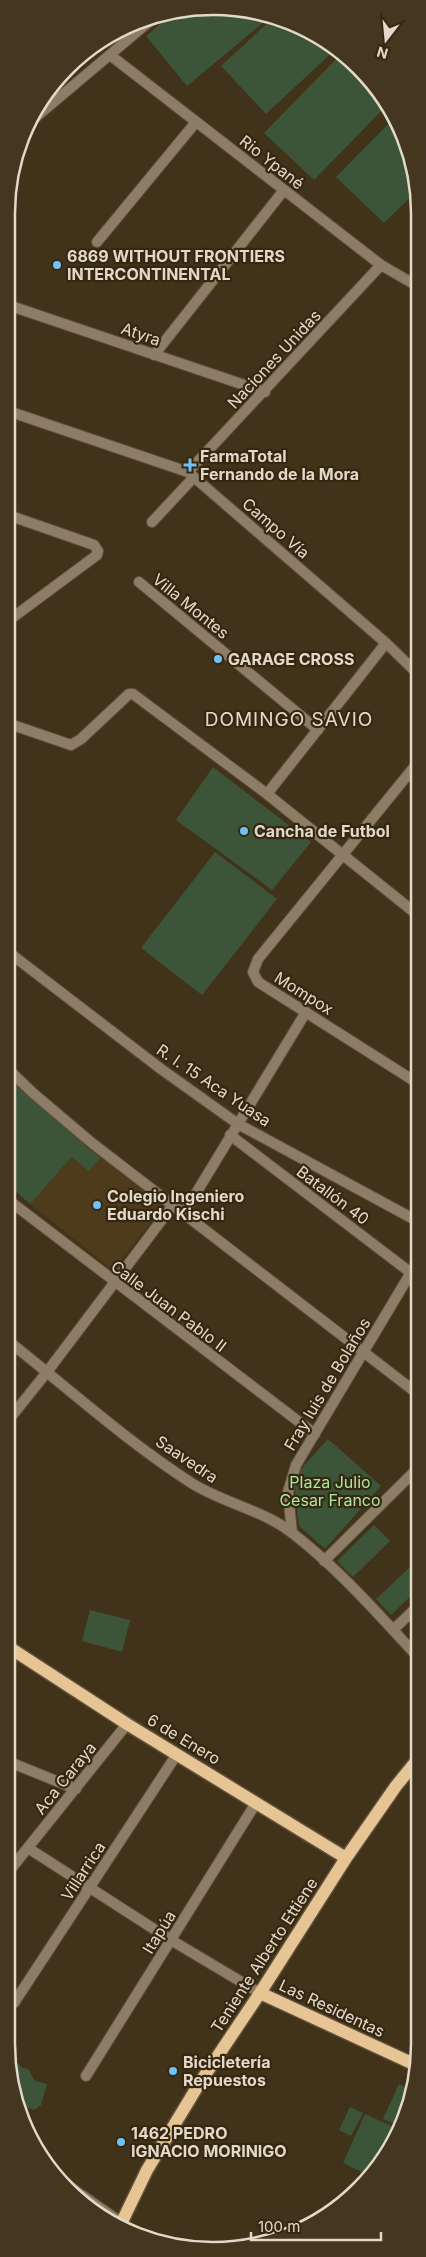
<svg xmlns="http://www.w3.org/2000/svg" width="426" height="2257" viewBox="0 0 426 2257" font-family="Inter,sans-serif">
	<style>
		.built { fill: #4e3b1c }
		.green { fill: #3c5538 }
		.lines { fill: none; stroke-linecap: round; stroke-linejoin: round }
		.minor-casing { stroke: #5e503a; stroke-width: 12 }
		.major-casing { stroke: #5e503a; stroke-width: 15 }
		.minor { stroke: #8e7d66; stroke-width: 10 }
		.major { stroke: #e7c494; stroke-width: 12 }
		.poi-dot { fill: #70c1f4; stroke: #362810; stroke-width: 2 }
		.labels { text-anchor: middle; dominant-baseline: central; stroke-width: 4.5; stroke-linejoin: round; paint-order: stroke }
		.street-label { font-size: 16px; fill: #e3d9cb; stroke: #362810 }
		.poi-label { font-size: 16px; font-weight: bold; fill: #e3d9cb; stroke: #362810; text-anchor: start }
		.park-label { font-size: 16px; fill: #a9e8a0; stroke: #362810 }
		.quarter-label { font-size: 19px; letter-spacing: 1px; fill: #e3d9cb; stroke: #362810 }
		.rim { fill: none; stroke: #e3d9cb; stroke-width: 2.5 }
	</style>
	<rect width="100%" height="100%" fill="#41321a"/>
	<path class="built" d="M87,1141L164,1206L113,1270L30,1204Z"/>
	<path class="green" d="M240,8L270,17L187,86L146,36L174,12Z
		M273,18L305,28L335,50L266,114L221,66Z
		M341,54L359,67L387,105L314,180L264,133Z
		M395,117L399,122L417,191L384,223L336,177Z
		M213,767L311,842L272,890L176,820Z
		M215,852L277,899L202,995L141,948Z
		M7,1070L87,1141L84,1145L100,1158L89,1171L72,1157L30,1204L7,1184Z
		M328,1439L381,1486L325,1549L299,1526L295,1494L298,1472Z
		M374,1525L390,1541L353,1577L337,1561Z
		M409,1568L418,1578V1589L391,1615L376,1599Z
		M90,1610L130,1620L122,1652L82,1641Z
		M15,2060L22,2068L28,2069L35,2081L47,2084L41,2105L34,2110L25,2107L24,2102L17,2098L16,2091L19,2086L14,2085L10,2064Z
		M399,2084L412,2090L401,2127L383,2119Z
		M350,2107L363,2113L351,2136L339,2130Z
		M365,2114L400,2130L395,2140L368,2175L343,2163Z"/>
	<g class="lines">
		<g class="minor-casing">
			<path id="minor" d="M110,55L381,265L419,287
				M30,122L157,15
				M97,242L196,122
				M8,305L265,392
				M154,355L284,190
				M8,411L188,472L386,643L419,675
				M188,472L381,265
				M152,522L194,477
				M139,582L318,730
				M8,621L97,555L98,551L94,545L8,515
				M7,723L71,745L81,739L129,694H133L267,794L419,916
				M267,794L386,643
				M7,951L161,1069L238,1124L419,1222
				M7,1068L33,1093L92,1143L418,1394
				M419,1084L258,982L253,972L258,959L419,761
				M230,1135L419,1279
				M7,1199L315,1434
				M184,1213L306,1012
				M7,1340C68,1388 127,1442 193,1484C224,1503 262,1510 291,1532C338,1568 378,1614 418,1657
				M7,1422L47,1372L173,1205
				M292,1533L288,1492L296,1465L419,1259
				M324,1561L418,1468
				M393,1630L418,1606
				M7,1761L76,1789
				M28,1848L171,1940L260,1993
				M6,1875L127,1724
				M6,2005L14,2003L177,1754
				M86,2076L256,1803
				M60,2180L122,2223"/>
		</g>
		<g class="major-casing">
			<path id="major" d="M7,1646L127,1724L346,1858
				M260,1993L418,2066
				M119,2228L147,2170L199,2084L260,1993L346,1858L396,1786L418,1759"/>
		</g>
		<use href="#minor" class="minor"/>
		<use href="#major" class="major"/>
	</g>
	<g class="poi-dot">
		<circle cx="57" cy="265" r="5"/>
		<path d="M187.5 457.5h5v5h5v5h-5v5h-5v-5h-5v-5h5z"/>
		<circle cx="218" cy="659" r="5"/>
		<circle cx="244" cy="831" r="5"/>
		<circle cx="97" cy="1205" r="5"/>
		<circle cx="173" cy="2071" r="5"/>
		<circle cx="121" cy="2142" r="5"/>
	</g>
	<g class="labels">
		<g class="street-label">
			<text transform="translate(272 162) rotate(38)">Rio Ypané</text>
			<text transform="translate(141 334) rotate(19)">Atyra</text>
			<text transform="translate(274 359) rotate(-47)">Naciones Unidas</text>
			<text transform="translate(276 528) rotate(41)">Campo Vía</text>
			<text transform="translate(191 606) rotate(39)">Villa Montes</text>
			<text transform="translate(304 993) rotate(32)">Mompox</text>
			<text transform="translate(214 1085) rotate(34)">R. I. 15 Aca Yuasa</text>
			<text transform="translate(333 1195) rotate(37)">Batallón 40</text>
			<text transform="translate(169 1306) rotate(37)">Calle Juan Pablo II</text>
			<text transform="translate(327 1384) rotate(-59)">Fray luis de Bolaños</text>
			<text transform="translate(187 1459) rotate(34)">Saavedra</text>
			<text transform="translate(184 1739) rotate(31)">6 de Enero</text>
			<text transform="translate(65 1778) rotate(-51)">Aca Caraya</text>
			<text transform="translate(83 1871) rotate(-57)">Villarrica</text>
			<text transform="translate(159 1932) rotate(-58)">Itapúa</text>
			<text transform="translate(264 1955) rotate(-57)">Teniente Alberto Ettiene</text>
			<text transform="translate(332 2008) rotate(25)">Las Residentas</text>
		</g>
		<g class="poi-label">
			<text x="67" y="256">6869 WITHOUT FRONTIERS<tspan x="67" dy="18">INTERCONTINENTAL</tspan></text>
			<text x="200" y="456">FarmaTotal<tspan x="200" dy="18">Fernando de la Mora</tspan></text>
			<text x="228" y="659">GARAGE CROSS</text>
			<text x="254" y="831">Cancha de Futbol</text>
			<text x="107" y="1196">Colegio Ingeniero<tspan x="107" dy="18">Eduardo Kischi</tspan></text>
			<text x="183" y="2062">Bicicletería<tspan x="183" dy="18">Repuestos</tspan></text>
			<text x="131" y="2133">1462 PEDRO<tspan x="131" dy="18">IGNACIO MORINIGO</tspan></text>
		</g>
		<g class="park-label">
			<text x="330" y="1482">Plaza Julio<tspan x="330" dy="18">Cesar Franco</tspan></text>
		</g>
		<g class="quarter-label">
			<text x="289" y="719">DOMINGO SAVIO</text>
		</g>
	</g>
	<path d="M0 0H426V2257H0ZM213 15H213A198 198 0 0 1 411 213V2044A198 198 0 0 1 213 2242H213A198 198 0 0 1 15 2044V213A198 198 0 0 1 213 15Z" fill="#44361f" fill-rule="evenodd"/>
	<path class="rim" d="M213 15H213A198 198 0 0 1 411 213V2044A198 198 0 0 1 213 2242H213A198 198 0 0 1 15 2044V213A198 198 0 0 1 213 15Z"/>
	<g transform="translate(386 40) rotate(196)" stroke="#362810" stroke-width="4" paint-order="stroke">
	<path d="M0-4L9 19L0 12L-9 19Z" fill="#e3d9cb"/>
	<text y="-8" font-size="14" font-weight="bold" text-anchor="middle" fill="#e3d9cb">N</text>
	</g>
	<path d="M251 2232v8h130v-8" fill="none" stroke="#e3d9cb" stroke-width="2.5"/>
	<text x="258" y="2232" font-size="15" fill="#e3d9cb" stroke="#362810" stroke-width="4" paint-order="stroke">100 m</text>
</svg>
